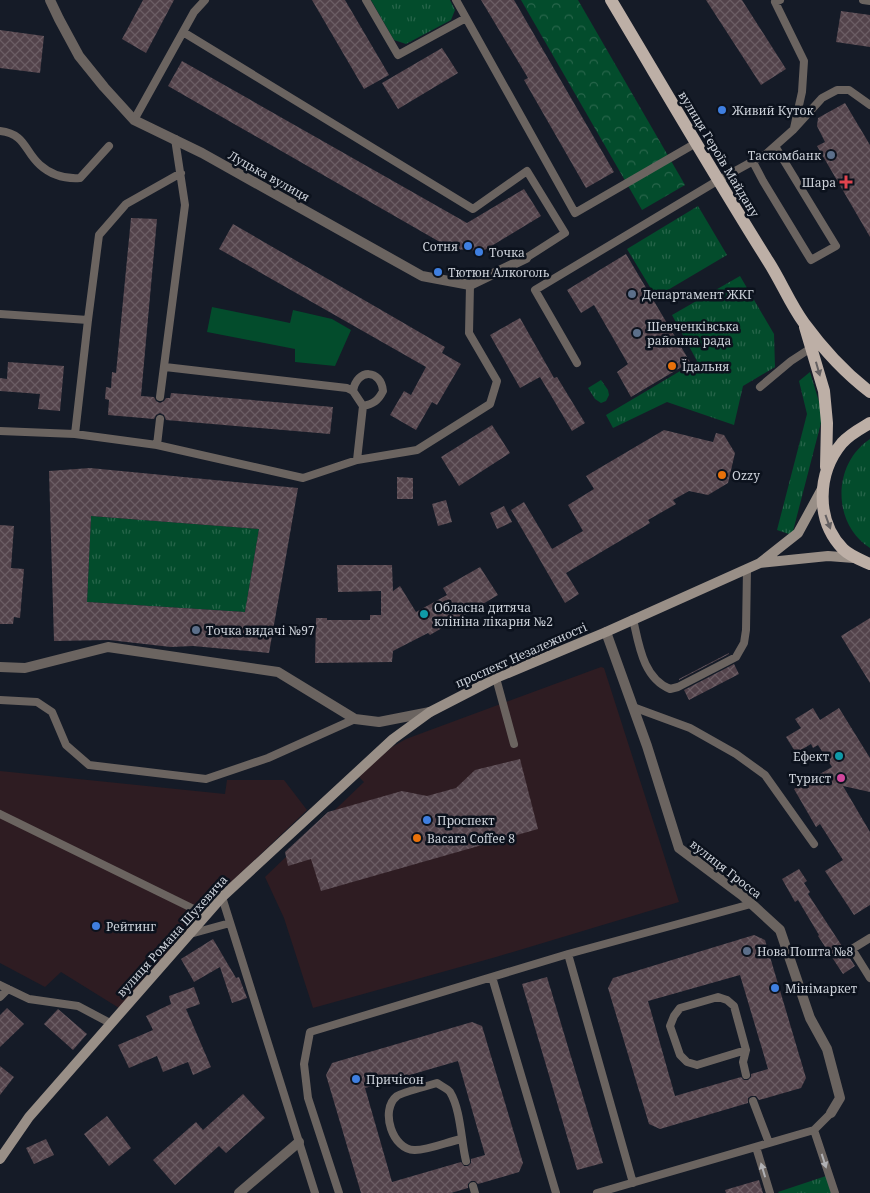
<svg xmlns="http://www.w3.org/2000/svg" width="870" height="1193" viewBox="0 0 870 1193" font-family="'Noto Serif',serif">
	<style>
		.commercial { fill: #2e1c22 }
		.grass { fill: url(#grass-tufts) }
		.forest { fill: url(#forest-crowns) }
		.pitch { fill: #034c2c }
		.building { fill: url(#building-cross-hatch); fill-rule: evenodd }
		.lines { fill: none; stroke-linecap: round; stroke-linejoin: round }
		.lane { stroke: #6b6460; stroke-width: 8 }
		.street { stroke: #6b6460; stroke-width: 10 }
		.secondary { stroke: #998f87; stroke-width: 10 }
		.primary { stroke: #bdafa6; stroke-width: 12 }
		.oneway { fill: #646062 }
		.oneway2 { fill: #b0b1b5 }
		.shop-dot { fill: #3f7fe0; stroke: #0c121d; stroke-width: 2 }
		.service-dot { fill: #5c6f8a; stroke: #0c121d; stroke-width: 2 }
		.health-dot { fill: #e0444e; stroke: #0c121d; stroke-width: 2 }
		.food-dot { fill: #e8710a; stroke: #0c121d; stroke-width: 2 }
		.culture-dot { fill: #0f9aa8; stroke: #0c121d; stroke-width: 2 }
		.hotel-dot { fill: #d1479c; stroke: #0c121d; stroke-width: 2 }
		.labels { text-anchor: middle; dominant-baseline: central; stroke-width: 5; stroke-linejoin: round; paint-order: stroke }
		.poi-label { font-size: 12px; fill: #cdd2da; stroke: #0c121d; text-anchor: start }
		.street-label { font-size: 12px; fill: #cdd2da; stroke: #0c121d }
	</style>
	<defs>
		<pattern id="grass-tufts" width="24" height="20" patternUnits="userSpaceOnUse" patternTransform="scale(1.25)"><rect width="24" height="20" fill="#034c2c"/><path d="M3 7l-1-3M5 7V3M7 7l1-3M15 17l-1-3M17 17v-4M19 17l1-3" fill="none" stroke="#27654a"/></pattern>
		<pattern id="forest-crowns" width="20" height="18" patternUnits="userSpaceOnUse" patternTransform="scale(1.25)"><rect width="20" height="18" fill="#034c2c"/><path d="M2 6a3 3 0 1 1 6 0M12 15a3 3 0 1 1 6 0" fill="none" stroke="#27654a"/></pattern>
		<pattern id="building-cross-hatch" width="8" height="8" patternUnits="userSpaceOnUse" patternTransform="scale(1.25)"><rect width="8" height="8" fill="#53434b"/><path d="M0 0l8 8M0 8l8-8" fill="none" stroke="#6b5d64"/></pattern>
	</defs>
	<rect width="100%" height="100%" fill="#151b27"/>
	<path class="commercial" d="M601,667L604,668L679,902L496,957L313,1008L284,918L265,877L364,782L358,776L392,747L406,739Z
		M0,771L225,794L227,780H284L307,810L225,888L119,1008L61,972L45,987L0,963Z"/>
	<path class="grass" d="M371,0H450L455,10L451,20L406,44L394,40Z
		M698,206L727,255L656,297L627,249Z
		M740,276L774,334L775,367L743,386L734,425L667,402L613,428L606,415L697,361L672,315Z
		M810,372L823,415L792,535L777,530L807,414L799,381Z
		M601,380L608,390L609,395L606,401L601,403L595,399L588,388Z
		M870,439V548C832,524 832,464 870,439Z
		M91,516L259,529L245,612L87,602Z
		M826,1176L831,1193H779L778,1192Z"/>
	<path class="forest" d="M521,0H578L685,185L642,210Z"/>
	<path class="pitch" d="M212,307L290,323L293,310L332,319L351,330L335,366L295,362V349L207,332Z"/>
	<path class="building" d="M143,0H174L146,53L122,39Z
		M312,0H345L389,75L364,89Z
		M481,0H514L614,172L586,188L524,80L528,78Z
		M706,0H742L786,69L761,85Z
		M841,11L870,15V47L836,42Z
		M0,30L44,36L40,73L0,68Z
		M442,48L458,73L398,109L382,83Z
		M182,61L467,223L524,189L541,216L483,251L452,249L168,86Z
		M845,103L870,145V237L817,146L825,142L817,126L818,118Z
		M131,218L157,219L141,396L154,397L156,401L160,403L164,401L166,398H170L171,393L333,407L330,434L166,420L164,415L160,413L156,415L154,419L108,415L109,400L105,399L106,387L111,388L112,372L116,373Z
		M233,224L445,347L442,353L461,364L437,405L432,402L416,430L390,415L404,391L411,395L426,367L219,249Z
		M626,254L690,362L631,397L617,372L628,364L594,305L581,313L567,290Z
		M520,318L554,378L557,377L585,423L572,431L540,377L520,388L490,335Z
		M8,362L64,366L60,411L38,409L40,394L0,391V378L7,379Z
		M492,425L510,453L459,486L441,457Z
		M664,430L713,442L716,433L724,435L735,453L728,483L708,495L689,491L673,500L676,504L648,520L650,523L566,573L579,594L565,603L511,510L524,502L552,549L583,531L568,505L594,489L586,476Z
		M90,468L298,488L269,653L193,646L171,647L109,640L54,641L49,471ZM91,516L259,529L245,612L87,602Z
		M397,477L413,478V499H397Z
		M446,500L452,522L438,526L432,504Z
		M504,506L512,522L497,529L490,513Z
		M0,525L14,526L11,568L24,569L20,618L14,617L13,624H0Z
		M337,565H392L393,591L400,586L416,612L447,595L443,588L480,567L498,595L430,635L428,633L393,651L392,662L315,663L316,618H327V620H370V615H381V591L338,592Z
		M870,618V683L841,636Z
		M729,653V654L679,680V679Z
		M734,664L739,674L689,700L684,690Z
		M813,708L820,720L839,708L870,758V792L843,786L870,832V905L854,915L825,871L843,860L820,824L816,827L794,789L832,767L818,745L813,748L811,744L796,753L786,737L801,728L795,719Z
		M520,759L538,829L321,891L311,859L288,866L285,852L328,812L402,791L427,796L456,788L475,770Z
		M799,869L807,881L804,883L810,892L808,894L855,966L843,974L818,936L819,935L798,900L795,902L782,879Z
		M754,935L765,940L806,1078L801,1088L759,1100L756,1096H751L748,1098V1103L660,1129L649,1124L608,988L613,978ZM740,975L768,1069L751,1074V1077L748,1080H744L741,1077L675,1096L648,1001Z
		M213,939L236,978L239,977L247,998L232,1003L220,967L194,982L181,959Z
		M547,977L603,1163L577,1170L522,984Z
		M194,987L200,1004L186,1009L211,1067L193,1075L188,1062L163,1072L157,1056L129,1068L118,1045L153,1030L146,1016L171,1004L169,996Z
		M7,1008L24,1024L0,1047V1015Z
		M58,1009L87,1034L73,1050L44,1024Z
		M472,1022L482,1026L523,1163L519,1172L478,1184L475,1181H471L468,1184V1188L451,1193H361L326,1075L332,1063ZM458,1061L485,1155L471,1159V1163L468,1166H464L461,1162L392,1182L365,1088Z
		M0,1066L14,1077L0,1095Z
		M243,1094L265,1118L226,1153L219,1146L175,1185L153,1160L196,1122L203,1130Z
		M107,1116L131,1148L109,1166L84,1134Z
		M46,1139L54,1155L34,1164L26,1148Z
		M759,1180L763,1193H726L725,1190Z"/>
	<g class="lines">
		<path class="lane" d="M366,0L398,55L466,18
			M456,0L575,213L696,143
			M780,0L775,2L804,61L802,92L794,128
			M863,0L870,1
			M183,32L473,209L527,171L565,233L526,258
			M134,120L194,12L205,0
			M0,131C26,134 24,151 40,165C51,175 65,179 80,178L109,146
			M753,162L763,181L811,260L836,246L775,146
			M0,314L88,320L99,235L126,204L181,173
			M577,363L535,290L717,181L766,154L793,130L822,98L837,90H849L870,105
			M165,367L347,388L353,391L363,406C373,404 378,401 383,391C381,369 357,368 353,391
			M760,387L791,361L811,348
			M160,397L185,205L175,139
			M0,431L75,434L157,445L303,478L357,460L417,450L490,404L497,381L469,333L470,285
			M75,434L88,320
			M157,445L160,419
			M357,460L363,406
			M633,619C639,645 643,678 670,689L678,687L736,657L744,643L746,630L747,569
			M496,678L514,744
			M0,700L37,702L52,712L66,745L89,765L206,779L268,758L355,719
			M633,707L690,728L736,754L765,775L814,844
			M0,814L206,915
			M222,897L315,1193
			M190,934L230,923
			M870,938L852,949L870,978
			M568,954L633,1183
			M492,977L556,1193
			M0,985L29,999L78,1006L110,1023
			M0,997L8,989
			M746,1075L743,1062L746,1050L734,1006L727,1000L718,997L680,1008L674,1016L670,1026L680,1055L687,1062L697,1065L746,1050
			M753,1101L769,1143
			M814,1130L835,1193
			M461,1139C447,1142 429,1150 415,1150C393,1151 379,1110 397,1096C403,1092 428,1086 437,1083C441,1086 448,1089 450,1092C461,1110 461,1141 466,1161
			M756,1147L770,1193
			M473,1186L475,1193
			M339,1193L308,1098L304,1064L310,1032L568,954L751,904
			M597,1193L814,1130L831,1113"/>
		<path class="street" d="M50,0L59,19L79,56L104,87L134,120L202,153L422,276L470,285L526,258
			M606,632L647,746L679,848L743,896L780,930L810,1018L827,1049L840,1098L831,1113
			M0,667L25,668L108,647L278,672L355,719L379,722L430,712
			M239,1193L299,1142"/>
		<path class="secondary" d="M760,563L798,533L822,489
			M0,1159L29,1117L222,897L393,739L430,712L496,678L606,632L760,563L828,556L854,558"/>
		<path class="primary" d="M611,0C663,87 714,175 768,261C781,281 790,304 804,323C823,349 845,373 870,392
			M805,327L824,391L827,423L826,467
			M870,423C860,429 850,434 842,443C817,473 815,520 843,549C850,556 861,560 870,564"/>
	</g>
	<defs><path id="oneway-solid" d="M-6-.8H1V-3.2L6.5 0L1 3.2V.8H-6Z" transform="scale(1.25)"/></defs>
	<g class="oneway">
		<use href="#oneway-solid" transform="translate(818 369) rotate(74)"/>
		<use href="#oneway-solid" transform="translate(828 522) rotate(70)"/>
	</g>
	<g class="oneway2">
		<use href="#oneway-solid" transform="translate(824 1161) rotate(72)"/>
		<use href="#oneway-solid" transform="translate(763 1170) rotate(-107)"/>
	</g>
	<g class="shop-dot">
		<circle cx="722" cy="110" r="5"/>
		<circle cx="468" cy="246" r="5"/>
		<circle cx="479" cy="252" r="5"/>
		<circle cx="438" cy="272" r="5"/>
		<circle cx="427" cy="820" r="5"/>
		<circle cx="96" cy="926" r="5"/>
		<circle cx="775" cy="988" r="5"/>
		<circle cx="356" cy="1079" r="5"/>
	</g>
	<g class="service-dot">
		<circle cx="831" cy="155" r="5"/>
		<circle cx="632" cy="294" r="5"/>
		<circle cx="637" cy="333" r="5"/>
		<circle cx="196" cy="630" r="5"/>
		<circle cx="747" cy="951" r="5"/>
	</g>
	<path class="health-dot" d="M843.5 174.5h5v5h5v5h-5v5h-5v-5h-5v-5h5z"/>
	<g class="food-dot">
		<circle cx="672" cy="366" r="5"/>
		<circle cx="722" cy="475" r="5"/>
		<circle cx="417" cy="838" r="5"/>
	</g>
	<g class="culture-dot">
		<circle cx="424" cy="614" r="5"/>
		<circle cx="839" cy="756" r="5"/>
	</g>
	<circle class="hotel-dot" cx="841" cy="778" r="5"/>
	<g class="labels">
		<g class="poi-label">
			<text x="732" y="110">Живий Куток</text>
			<text x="821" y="155" text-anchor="end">Таскомбанк</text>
			<text x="836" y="182" text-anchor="end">Шара</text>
			<text x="458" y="246" text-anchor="end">Сотня</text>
			<text x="489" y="252">Точка</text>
			<text x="448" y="272">Тютюн Алкоголь</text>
			<text x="642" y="294">Департамент ЖКГ</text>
			<text x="647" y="326">Шевченківська<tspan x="647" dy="14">районна рада</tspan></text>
			<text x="682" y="366">Їдальня</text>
			<text x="732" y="475">Ozzy</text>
			<text x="434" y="607">Обласна дитяча<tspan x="434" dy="14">клініна лікарня №2</tspan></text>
			<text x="206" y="630">Точка видачі №97</text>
			<text x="829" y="756" text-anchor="end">Ефект</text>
			<text x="831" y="778" text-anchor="end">Турист</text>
			<text x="437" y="820">Проспект</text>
			<text x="427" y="838">Bacara Coffee 8</text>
			<text x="106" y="926">Рейтинг</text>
			<text x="757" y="951">Нова Пошта №8</text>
			<text x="785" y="988">Мінімаркет</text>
			<text x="366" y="1079">Причісон</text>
		</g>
		<g class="street-label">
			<text transform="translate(719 154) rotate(59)">вулиця Героїв Майдану</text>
			<text transform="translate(269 176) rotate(29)">Луцька вулиця</text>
			<text transform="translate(521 655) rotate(-24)">проспект Незалежності</text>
			<text transform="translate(726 869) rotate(38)">вулиця Гросса</text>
			<text transform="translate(172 936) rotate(-48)">вулиця Романа Шухевича</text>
		</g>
	</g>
</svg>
